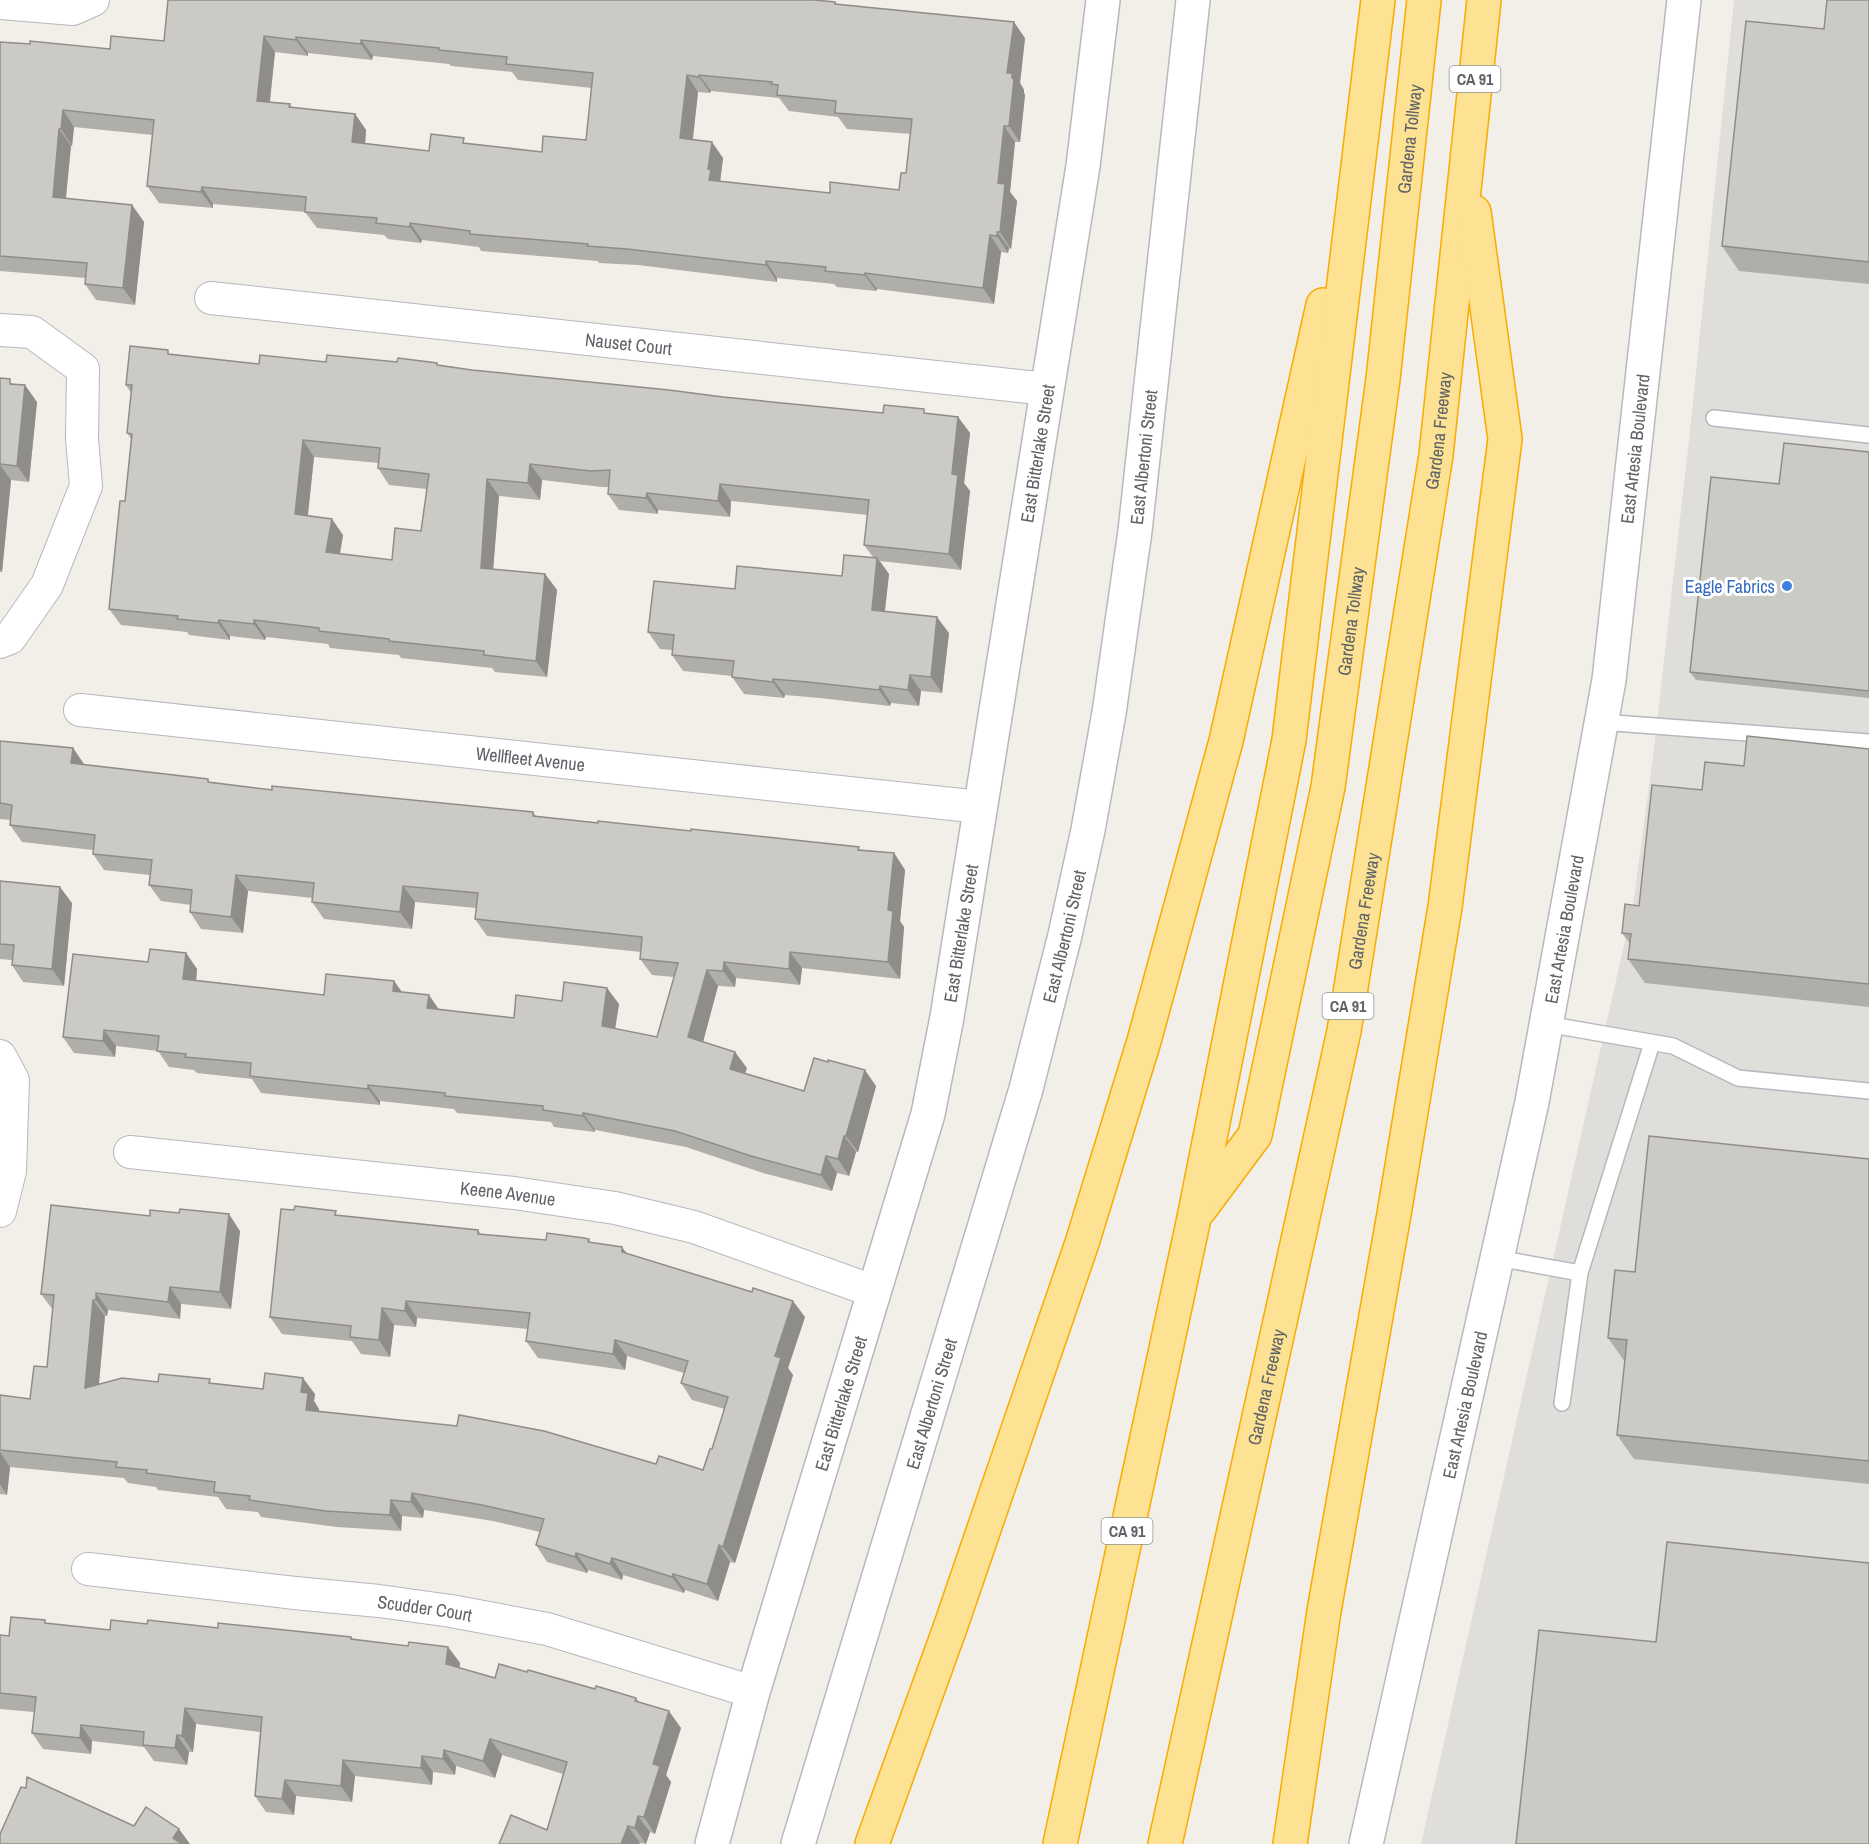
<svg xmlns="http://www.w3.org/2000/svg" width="1869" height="1844" viewBox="0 0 1869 1844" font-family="'Archivo Narrow',sans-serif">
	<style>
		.industrial { fill: #e0deda }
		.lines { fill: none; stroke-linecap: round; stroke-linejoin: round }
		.service-casing { stroke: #b5b8bc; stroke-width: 18 }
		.minor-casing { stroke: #b5b8bc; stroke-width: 34 }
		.tertiary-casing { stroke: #b5b8bc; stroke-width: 36 }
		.secondary-casing { stroke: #b6babf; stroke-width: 36 }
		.motorway-casing { stroke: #f9ab00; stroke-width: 36 }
		.service { stroke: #fff; stroke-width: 15 }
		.minor { stroke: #fff; stroke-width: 32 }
		.tertiary { stroke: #fff; stroke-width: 33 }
		.secondary { stroke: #fff; stroke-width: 33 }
		.motorway { stroke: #fde293; stroke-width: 33 }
		.wall { fill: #afaea9; fill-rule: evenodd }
		.shaded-wall { fill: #8f8d8a }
		.building { fill: #cccac5; stroke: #8f8d8a; stroke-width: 1.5; fill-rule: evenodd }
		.shop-dot { fill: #3f7fe0; stroke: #fff; stroke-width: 2 }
		.labels { text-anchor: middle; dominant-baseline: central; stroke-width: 6; stroke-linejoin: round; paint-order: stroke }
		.shield { fill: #fff; stroke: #8f9295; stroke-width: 1.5 }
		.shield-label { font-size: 16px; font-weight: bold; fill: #5f6368 }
		.street-label { font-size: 18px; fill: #5f6368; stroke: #fff }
		.shop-label { font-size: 18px; fill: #366cbe; stroke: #fff; text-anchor: end }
	</style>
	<rect width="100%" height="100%" fill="#f1efe8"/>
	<path class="industrial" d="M1734,0H1869V1844H1421L1633,905L1653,757L1690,431Z"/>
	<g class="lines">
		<g class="service-casing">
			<path id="service" d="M1714,418L1869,435
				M1601,722L1869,742
				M1546,1024L1673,1046L1738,1078L1869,1091
				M1497,1258L1580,1273
				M1562,1403L1580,1273L1652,1043"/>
		</g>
		<g class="minor-casing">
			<g id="minor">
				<path d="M0,3L73,9L93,0"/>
				<path id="s1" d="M211,298L1047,389"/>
				<path d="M0,330L32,332L83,369L82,439L86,486L47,585L10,638L0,642"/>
				<path id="s2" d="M80,710L980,807"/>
				<path d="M0,1056L13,1080L10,1171L0,1211"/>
				<path id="s3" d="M130,1152L514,1193L615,1208L694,1227L873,1291"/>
				<path id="s4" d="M88,1569L295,1593L379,1601L451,1611L547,1629L753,1692"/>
			</g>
		</g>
		<g class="tertiary-casing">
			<g id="tertiary">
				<path id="s5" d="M712,1844L753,1692L928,1114L947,1017L1083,166L1103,0"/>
			</g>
		</g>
		<g class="secondary-casing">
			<g id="secondary">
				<path id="s6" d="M798,1844L1026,1089L1065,935L1088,830L1109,713L1135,531L1193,0"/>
				<path id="s7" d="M1366,1844L1532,1102L1609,680L1684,0"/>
			</g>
		</g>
		<g class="motorway-casing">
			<g id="motorway">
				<path id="s8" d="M1200,1209L1255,1135L1328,787L1383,379L1424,0"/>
				<path d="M872,1844L951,1625L1082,1243L1144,1041L1226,741L1323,305"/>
				<path d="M1060,1844L1194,1218L1289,740L1378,0"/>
				<path id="s9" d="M1165,1844L1344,1031L1436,455L1484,0"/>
				<path d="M1290,1844L1324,1611L1394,1214L1445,907L1505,439L1474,212"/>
			</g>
		</g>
		<use href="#service" class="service"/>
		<use href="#minor" class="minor"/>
		<use href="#tertiary" class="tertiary"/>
		<use href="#secondary" class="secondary"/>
		<use href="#motorway" class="motorway"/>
	</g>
	<path class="wall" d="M1869,0V284L1739,271L1722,246L1824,29Z
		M835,2L837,4L1025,38L1020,83L1024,90V93L1025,95L1020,142H1015L1010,192L1017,201L1011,249L1009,248L1008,253L1001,252L994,304L877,289L876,291L837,287L834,284L777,278V282L638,265L599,263L598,261L481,251L479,247L422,240L421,243L388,239L384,235L317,228L305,212L213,204V208L159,203L147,186L153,135L74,127L72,146H71L66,199L132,205L144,222L135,305L96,300L85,284L86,278L0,271V42L30,44L110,49L164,41ZM275,52L308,56V53L372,60L373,56L449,64L451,66L512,72L518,80L592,88L586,140L542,152L468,144L429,151L365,143L366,130L355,114L292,108L290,104L270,102ZM711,91L779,98L789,111L838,117L847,129L911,134L906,173L899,190L830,193L720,181L723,158L693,139L698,92L710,93Z
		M171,354L259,364L326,362L439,365L472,370L723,397L883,413H927L958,417L970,433L964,483L970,491L961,570L880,561L889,574L885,611L949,633L942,693L921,691L919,706L891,703L890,706L820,698L785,695L784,698L744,694L732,677V676L683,671L672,655V650L660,649L648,632L735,589L842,576L873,557L864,545L868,515L731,501L730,517L658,510V514L619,510L608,494L609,487H602L542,480L540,500L499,496L493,569L545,574L557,590L547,677L495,672L492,668L401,658L399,655L330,648L328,644L266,637L265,640L230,636V640L189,635L187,632L121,625L109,609L125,501L131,439L127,433L131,393L126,385ZM314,457L379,463L378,468L389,485L427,489L421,531L392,560L340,554L343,535L308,516Z
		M0,378L14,384L37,402L29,482L11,480L2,572H0Z
		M1869,452V698L1696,680L1690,672L1779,484Z
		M0,741L73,748L84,765L210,782L272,790L533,812L536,816L894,853L905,870L900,921L904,927L900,979L802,968L800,985L736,978L735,987L718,986L703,1042L747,1068L745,1073L804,1091L876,1086L858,1152H856L849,1176L837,1173L832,1191L763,1173L686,1147L595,1130V1132L554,1127L551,1122L457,1113L454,1109L380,1101V1105L261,1093L252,1079L197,1073L194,1070L169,1067L158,1051L116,1046L115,1057L74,1053L63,1037L148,962L186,953L197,969L196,980L324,995L394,981L402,992L439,1009L514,1018L562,1001L619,1004L615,1029L657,1037L674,977L652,975L640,959L641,952L487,936L475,919L476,908L415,902L412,929L324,919L312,902L313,898L248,891L243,933L201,929L190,912L191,905L161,901L149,885L150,875L104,870L93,854V850L22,842L10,825L11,820L0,819Z
		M1869,749V1007L1645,983L1628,959L1630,944L1622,933L1639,906L1702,790L1744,766Z
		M0,881L72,903L64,986L23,982L12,965V960L0,959Z
		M1869,1159V1484L1634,1459L1617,1435L1625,1362L1608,1338L1635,1272Z
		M339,1216L478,1230L481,1234L546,1240L589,1239L591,1243L628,1254L805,1317L788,1368L793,1375L735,1563L730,1562L718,1601L685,1590L684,1593L623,1575L622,1580L588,1570L587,1573L547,1562L536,1545L540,1532L493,1521L424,1510L423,1518L402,1516L401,1531L337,1527L261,1517L258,1512L226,1509L218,1497L158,1490L156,1487L128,1483L124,1478L10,1467L7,1495L0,1494V1395L30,1399L47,1367L53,1310L41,1294L240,1231L231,1309L181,1304L180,1319L108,1310L107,1316H105L99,1384L158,1382L213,1383L315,1394L314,1401L319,1409V1411L656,1464L703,1470L712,1449L725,1409L692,1400L681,1383L684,1373L627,1356L625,1370L538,1358L526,1341L528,1329L417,1318L416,1327L394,1325L390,1357L361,1354L352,1341L282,1334L270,1317Z
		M48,1624L110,1630L147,1624L351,1637L353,1639L408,1646L448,1647L460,1663L459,1668L495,1678L527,1672L636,1698L639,1702L681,1728L666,1775L671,1782L655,1834L650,1832L646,1844L547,1830L563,1774L502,1755L495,1778L456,1766L455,1775L433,1772L432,1785L355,1776L352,1802L296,1796L294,1815L266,1812L255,1796L260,1732L196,1724L193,1752H189L187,1765L154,1761L144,1747L92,1741L91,1754L43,1749L32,1733L34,1712L0,1709V1635L9,1636Z"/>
	<path class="shaded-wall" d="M1014,22L1025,38L1020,83L1024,90V93L1025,95L1020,142L1009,126L1007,73Z
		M264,36L275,52L268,117L257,101Z
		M296,37L308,53V56L296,40Z
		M361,40L373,56L372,60L361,44Z
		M687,75L698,92L691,154L680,138Z
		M699,75L711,91L710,93L699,77Z
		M63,110L74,127L72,146L61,129Z
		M355,114L366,130L364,158L352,142Z
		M1004,126L1015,142L1010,192L1017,201L1011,249L1000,232L998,183Z
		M59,129L71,146L64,214L53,197Z
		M712,142L723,158L720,183L709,180L708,169Z
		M202,187L213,204V208L201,192Z
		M132,205L144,222L135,305L123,288Z
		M410,223L422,240L421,243L410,227Z
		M997,232L1009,248L1008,253L997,236Z
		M990,235L1001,252L994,304L983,288Z
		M766,261L777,278V282L766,265Z
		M865,273L877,289L876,291L865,275Z
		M25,385L37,402L29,482L17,466Z
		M958,417L970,433L964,483L970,491L961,570L949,554L952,474Z
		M303,440L314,457L306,530L295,514Z
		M530,464L542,480L540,500L528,483Z
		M0,465L11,480L2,572L0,569Z
		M487,479L499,496L492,584L481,568Z
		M720,484L731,501L730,517L718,501Z
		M647,493L658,510V514L646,498Z
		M332,519L343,535L337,569L326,552Z
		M877,558L889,574L883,626L872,610Z
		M545,574L557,590L547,677L536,661Z
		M937,617L949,633L942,693L931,677Z
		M219,620L230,636V640L218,623Z
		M254,620L266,637L265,640L254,624Z
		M910,675L921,691L919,706L908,690Z
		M773,679L785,695L784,698L773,682Z
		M880,686L891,703L890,706L879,690Z
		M73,748L84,764L82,780L71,763Z
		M894,853L905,870L900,921L904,927L900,979L888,962V910Z
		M236,875L248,891L243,933L231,917Z
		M403,886L415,902L412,929L400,912Z
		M60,887L72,903L64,986L52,969Z
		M790,952L802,968L800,985L789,969Z
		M186,953L197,969L195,995L183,979Z
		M724,962L736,978L735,987L723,971Z
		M707,970L718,986L700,1053L688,1037Z
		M394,981L406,998L393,991Z
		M607,988L619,1004L613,1042L602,1026Z
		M429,995L440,1011L427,1008Z
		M104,1030L116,1046L115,1057L103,1041Z
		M735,1052L747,1068L741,1085L730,1069Z
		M865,1070L876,1086L858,1152L846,1136Z
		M368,1085L380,1101V1105L368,1089Z
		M583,1113L595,1130V1132L583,1116Z
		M844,1136L856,1152L849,1176L838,1159Z
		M826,1156L837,1173L832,1191L821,1175Z
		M229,1214L240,1231L231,1309L220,1292Z
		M622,1247L634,1263L622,1252Z
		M170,1287L181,1304L180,1319L168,1302Z
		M96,1293L108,1310L107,1316L96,1300Z
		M93,1300L105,1316L97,1404L85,1388Z
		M406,1301L417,1318L416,1327L405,1311Z
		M793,1301L805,1317L788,1368L793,1375L735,1563L723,1547L775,1356Z
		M382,1308L394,1325L390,1357L379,1340Z
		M615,1340L627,1356L625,1370L613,1354Z
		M303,1378L315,1394L314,1401L319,1409L317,1426L306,1410L301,1392Z
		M0,1452L10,1467L7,1495L0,1484Z
		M412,1493L424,1510L423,1518L411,1502Z
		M391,1500L402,1516L401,1531L390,1515Z
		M719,1545L730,1562L718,1601L707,1584Z
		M576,1553L588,1570L587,1573L575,1557Z
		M612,1558L623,1575L622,1580L610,1564Z
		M673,1574L685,1590L684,1593L672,1577Z
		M448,1647L460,1663L458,1680L446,1664Z
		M185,1708L196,1724L193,1752L182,1736Z
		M669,1711L681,1728L666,1775L671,1782L655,1834L644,1817L653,1764Z
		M81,1725L92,1741L91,1754L80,1738Z
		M177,1735L189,1752L187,1765L175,1748Z
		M490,1739L502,1755L495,1778L483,1761Z
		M444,1750L456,1766L455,1775L443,1759Z
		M422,1756L433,1772L432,1785L421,1768Z
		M343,1760L355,1776L352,1802L341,1786Z
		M285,1780L296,1796L294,1815L282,1799Z
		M638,1816L650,1832L646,1844L635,1828Z
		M628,1826L640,1843L639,1844H621Z
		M179,1829L190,1844H177L173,1838Z"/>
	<path class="building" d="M168,0H814L835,2V4L1014,22L1007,73H1012V78L1014,79L1009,126H1004L998,183L1005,184L1000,232H997V236L990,235L983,288L865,273V275L825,271L826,267L766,261V265L627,249L587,246L588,244L470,234V231L410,223V227L376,223L377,218L305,212L306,197L202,187L201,192L147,186L154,120L63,110L61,129H59L53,197L132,205L123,288L85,284L87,263L0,256V42L30,44V41L110,49L111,36L164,41ZM264,36L296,40V37L361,44V40L439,48V50L507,57L506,64L593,73L586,140L543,136L542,152L463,143L464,138L431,134L429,151L352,142L355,114L289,107L290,104L257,101ZM687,75L699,77V75L772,82L771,84L778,85L777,95L836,101L835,113L912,119L906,173H901L899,190L830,182V193L709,180L711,170L708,169L712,142L680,138Z
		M1827,0H1869V262L1722,246L1746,21L1824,29Z
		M130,346L168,350V354L259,364L260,355L326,362L327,355L397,362L398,358L437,363V365L472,370L669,390L723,397L883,413L884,405L924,409V413L958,417L952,474L958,475L949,554L864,545L869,500L720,484L718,501L647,493L646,498L608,494L610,470L591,471L530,464L528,483L487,479L481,568L545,574L536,661L484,655V651L389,641V639L319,631V628L254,620V624L219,620L218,623L177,619L178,616L109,609L120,501H125L132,434L127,433L132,385H126ZM303,440L380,448L378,468L429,474L421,531L395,528L392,560L326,552L332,519L295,514Z
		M0,378L10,379V384L25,385L17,466L0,464Z
		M1784,443L1869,452V691L1690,672L1711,477L1779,484Z
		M844,555L877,558L872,610L937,617L931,677L910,675L908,690L880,686L879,690L808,682L773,679V682L732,677L734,661L672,655L674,635L648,632L654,581L735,589L737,566L842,576Z
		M1747,736L1869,749V984L1628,959L1631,934L1622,933L1625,904L1639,906L1652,785L1702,790L1705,762L1744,766Z
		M0,741L73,748L71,763L208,779V782L272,790V786L533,812V816L598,823V821L691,831V829L859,847L858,850L894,853L888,910L893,911L888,962L790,952L789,969L724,962L723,971L707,970L688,1037L735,1052L730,1069L804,1091L814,1058L828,1062V1060L865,1070L846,1136H844L838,1159L826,1156L821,1175L751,1156L675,1131L583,1113V1116L543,1110V1106L445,1096V1093L368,1085V1089L250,1076L251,1063L185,1057L186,1054L157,1051L159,1036L104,1030L103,1041L63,1037L73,954L148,962L150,949L186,953L183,979L324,995L326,974L394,981L393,991L429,995L427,1008L514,1018L516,995L562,1001L564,982L607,988L602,1026L657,1037L678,963L640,959L642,937L475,919L478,893L403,886L400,912L312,902L314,883L236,875L231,917L190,912L192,890L149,885L152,860L93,854L95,835L10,825L12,805L0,803Z
		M0,881L60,887L52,969L12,965L14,945L0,944Z
		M1649,1136L1869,1159V1461L1617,1435L1627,1340L1608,1338L1615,1270L1635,1272Z
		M51,1205L150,1216V1210L179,1213L180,1209L229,1214L220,1292L170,1287L168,1302L96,1293V1300H93L85,1388L122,1378L158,1382L159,1374L210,1379L209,1383L263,1389L265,1373L303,1378L301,1392L308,1393L306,1410L457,1426L459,1415L544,1431L656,1464L659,1456L703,1470L710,1449H712L728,1397L681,1383L688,1361L615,1340L613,1354L526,1341L530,1313L406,1301L405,1311L382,1308L379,1340L350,1337L351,1326L270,1317L281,1209L294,1210L295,1206L336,1211L335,1215L478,1230V1234L546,1240L547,1233L584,1238L589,1239L588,1242L622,1247V1252L752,1292L753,1288L793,1301L775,1356L781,1358L723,1547L719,1545L707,1584L673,1574L672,1577L612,1558L610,1564L576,1553L575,1557L536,1545L544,1519L482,1505L412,1493L411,1502L391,1500L390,1515L326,1511L249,1500L250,1496L214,1492L215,1482L146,1473L147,1470L116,1467L117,1462L0,1450V1395L30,1399L34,1366L47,1367L54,1295L41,1294Z
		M1667,1542L1869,1563V1844H1516L1539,1630L1656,1642Z
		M11,1617L45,1620V1623L110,1630L111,1620L147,1624L148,1620L218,1628V1623L351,1637V1639L408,1646L409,1642L448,1647L446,1664L495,1678L499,1664L527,1672L528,1670L595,1689L596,1686L636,1698L635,1701L669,1711L653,1764L660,1766L644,1817L638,1816L635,1828L628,1826L621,1844H499L511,1815L547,1830L567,1762L490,1739L483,1761L444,1750L443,1759L422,1756L421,1768L343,1760L341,1786L285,1780L282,1799L255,1796L262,1717L185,1708L182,1736L177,1735L175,1748L143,1745L144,1732L81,1725L80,1738L32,1733L36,1697L0,1693V1635L9,1636Z
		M27,1777L134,1826L146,1807L179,1829L173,1838L182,1844H0V1834L21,1787L26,1788Z"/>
	<circle class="shop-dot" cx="1787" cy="586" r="6"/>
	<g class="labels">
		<g class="shield">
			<rect x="1449.5" y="66" width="51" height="26" rx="4.5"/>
			<rect x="1322.5" y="993" width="51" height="26" rx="4.5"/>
			<rect x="1101.5" y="1518" width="51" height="26" rx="4.5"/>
		</g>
		<g class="shield-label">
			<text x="1475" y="79">CA 91</text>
			<text x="1348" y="1006">CA 91</text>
			<text x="1127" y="1531">CA 91</text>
		</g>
		<g class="street-label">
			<text stroke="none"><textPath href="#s8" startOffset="1101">Gardena Tollway</textPath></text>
			<text stroke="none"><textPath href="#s1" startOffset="420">Nauset Court</textPath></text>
			<text stroke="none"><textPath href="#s9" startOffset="1440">Gardena Freeway</textPath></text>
			<text stroke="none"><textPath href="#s7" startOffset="1422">East Artesia Boulevard</textPath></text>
			<text stroke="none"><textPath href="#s5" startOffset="1431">East Bitterlake Street</textPath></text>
			<text stroke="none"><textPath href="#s6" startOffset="1432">East Albertoni Street</textPath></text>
			<text stroke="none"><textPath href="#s8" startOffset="615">Gardena Tollway</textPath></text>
			<text stroke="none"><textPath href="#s2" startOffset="453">Wellfleet Avenue</textPath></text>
			<text stroke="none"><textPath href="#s9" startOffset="954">Gardena Freeway</textPath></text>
			<text stroke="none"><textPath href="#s7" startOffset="936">East Artesia Boulevard</textPath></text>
			<text stroke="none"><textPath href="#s5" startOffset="945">East Bitterlake Street</textPath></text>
			<text stroke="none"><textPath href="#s6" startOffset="946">East Albertoni Street</textPath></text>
			<text stroke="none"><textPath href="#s3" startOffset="380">Keene Avenue</textPath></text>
			<text stroke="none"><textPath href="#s9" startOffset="468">Gardena Freeway</textPath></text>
			<text stroke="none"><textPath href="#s5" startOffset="459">East Bitterlake Street</textPath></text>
			<text stroke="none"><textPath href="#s6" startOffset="460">East Albertoni Street</textPath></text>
			<text stroke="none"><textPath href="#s7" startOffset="450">East Artesia Boulevard</textPath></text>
			<text stroke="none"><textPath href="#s4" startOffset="339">Scudder Court</textPath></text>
		</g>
		<g class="shop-label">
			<text x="1775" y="586">Eagle Fabrics</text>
		</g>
	</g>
</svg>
